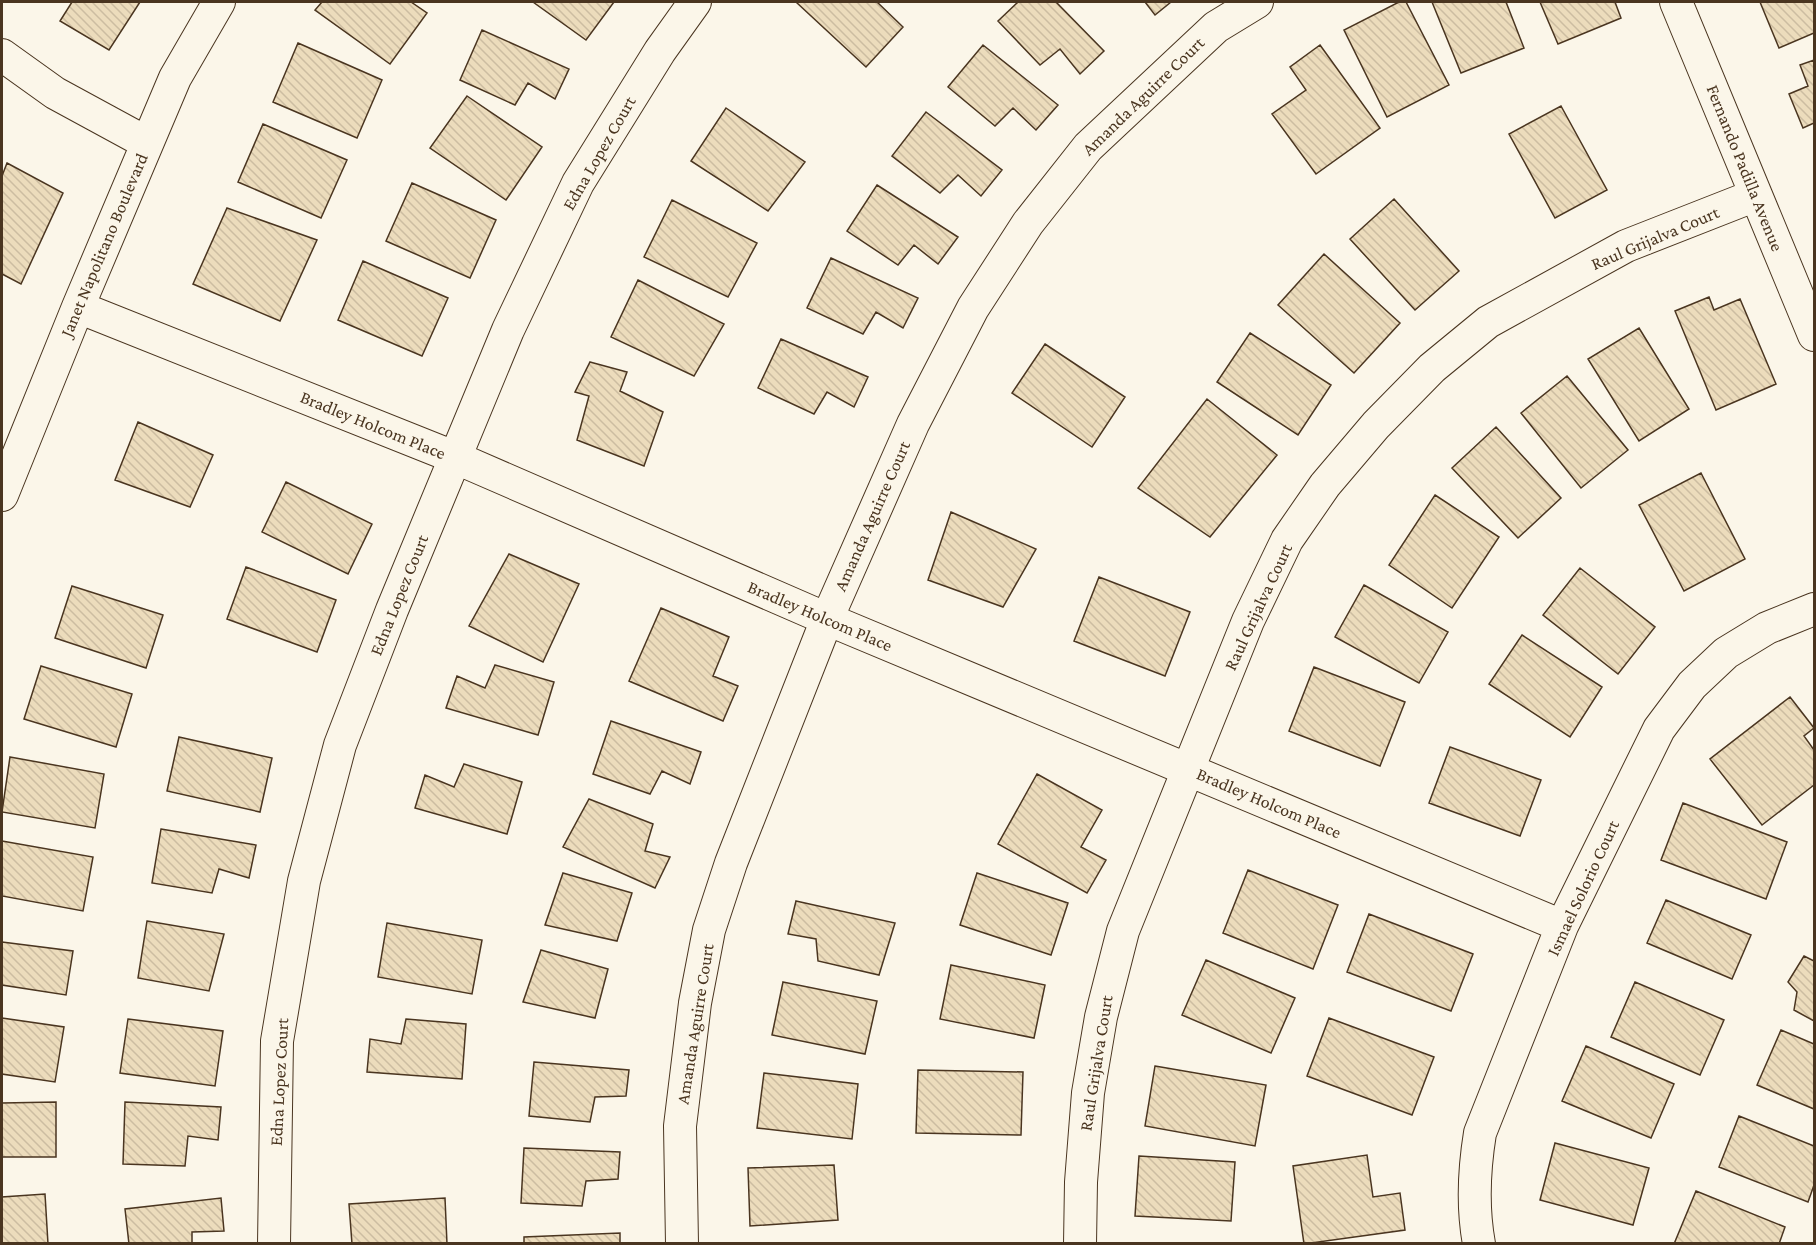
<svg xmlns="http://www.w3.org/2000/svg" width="1816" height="1245" viewBox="0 0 1816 1245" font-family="'Crimson Pro',serif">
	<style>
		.building { fill: url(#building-back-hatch); stroke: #4a3520; stroke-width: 1.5 }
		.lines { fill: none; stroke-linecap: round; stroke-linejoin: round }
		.street-casing { stroke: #4a3520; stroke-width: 34 }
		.street { stroke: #fbf6e9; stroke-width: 32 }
		.labels { text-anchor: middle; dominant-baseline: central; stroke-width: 4.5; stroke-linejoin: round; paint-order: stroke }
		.street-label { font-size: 18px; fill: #4a3520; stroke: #fbf6e9 }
	</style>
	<defs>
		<pattern id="building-back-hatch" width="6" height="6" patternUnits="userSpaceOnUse" patternTransform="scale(1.5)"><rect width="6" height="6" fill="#ecdcbc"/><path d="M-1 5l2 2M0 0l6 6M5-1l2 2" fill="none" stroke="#ccbda1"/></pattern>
	</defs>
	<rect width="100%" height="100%" fill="#fbf6e9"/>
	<path class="building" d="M72,2H140L109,50L60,21Z
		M322,2H411L427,13L390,64L315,10Z
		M533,2H614L586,40Z
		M796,2H877L903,27L866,67Z
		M1018,2H1056L1104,51L1080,74L1060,49L1040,65L998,21Z
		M1145,2H1171L1155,15Z
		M1399,2H1406L1449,85L1387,117L1344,30Z
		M1432,2H1506L1524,48L1461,73Z
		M1540,2H1615L1621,18L1558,44Z
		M1760,2H1814V33L1779,48Z
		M482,30L569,69L555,99L528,83L515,105L460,80Z
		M298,43L382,80L357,138L273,102Z
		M983,45L1058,105L1036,130L1013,108L995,126L948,87Z
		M1320,45L1380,128L1316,174L1272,114L1306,90L1290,67Z
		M1814,60V123L1803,128L1789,94L1808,86L1800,65Z
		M467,96L542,147L506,200L430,148Z
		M1561,106L1607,190L1555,218L1509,134Z
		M726,108L805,162L768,211L691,161Z
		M926,112L1002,170L981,196L958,175L940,193L892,156Z
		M263,124L347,160L321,218L238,182Z
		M7,163L63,193L21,284L2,274V176Z
		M412,183L496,220L470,278L386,241Z
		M877,185L958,237L938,264L914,245L898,265L847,231Z
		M1394,199L1459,271L1415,310L1350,239Z
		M672,200L757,243L728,297L644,257Z
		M227,208L317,240L280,321L193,284Z
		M1324,254L1400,323L1354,373L1278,305Z
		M831,258L918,298L903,328L876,312L863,334L807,308Z
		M363,261L448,298L422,356L338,320Z
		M638,280L724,324L694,376L611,337Z
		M1709,297L1714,310L1740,299L1776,384L1716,410L1675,311Z
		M1639,328L1689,409L1639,441L1588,359Z
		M1250,333L1331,385L1298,435L1217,382Z
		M781,339L868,377L854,407L827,392L814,414L758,388Z
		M1045,344L1125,397L1092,447L1012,393Z
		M590,362L627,372L620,391L663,412L644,466L577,440L589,396L575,392Z
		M1567,376L1628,450L1581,488L1521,413Z
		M1207,399L1277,455L1210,537L1138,488Z
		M138,422L213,455L190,507L115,480Z
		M1496,427L1561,498L1518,538L1452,468Z
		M1701,473L1745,559L1684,591L1639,505Z
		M286,482L372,524L348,574L262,532Z
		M1435,495L1499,537L1452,608L1389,565Z
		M951,512L1036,549L1003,607L928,580Z
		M509,554L579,584L543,662L469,626Z
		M246,567L336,600L317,652L227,619Z
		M1580,568L1655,627L1618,674L1543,615Z
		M1099,577L1190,612L1165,676L1074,641Z
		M1364,585L1448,632L1419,683L1335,637Z
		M72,586L163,615L146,668L55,638Z
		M661,608L729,637L713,676L738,686L723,721L629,681Z
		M1522,635L1602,687L1570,737L1489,684Z
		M495,665L554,682L538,735L446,708L457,676L485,688Z
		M41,666L132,694L116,747L24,719Z
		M1314,667L1405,702L1380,766L1289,731Z
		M1790,697L1814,728L1804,736L1814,750V785L1762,825L1710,759Z
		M611,721L701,752L690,784L662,771L650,794L593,774Z
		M179,737L272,758L260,812L167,791Z
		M1450,747L1541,780L1520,836L1429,803Z
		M10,757L104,774L95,828L2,812Z
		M464,764L522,782L507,834L415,808L425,775L454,787Z
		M1037,774L1102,810L1081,847L1106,860L1087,893L998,844Z
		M589,799L653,824L645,851L670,857L655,888L563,847Z
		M1683,803L1787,842L1766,899L1661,860Z
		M161,829L256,845L249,878L219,869L212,893L152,883Z
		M2,841L93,857L83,911L2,896Z
		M1248,870L1338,905L1313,969L1223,933Z
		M563,873L632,893L617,941L545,925Z
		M977,873L1068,903L1051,955L960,925Z
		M1666,900L1751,935L1732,979L1647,943Z
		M796,901L895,923L879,975L818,961L816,939L788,934Z
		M1369,914L1473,954L1451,1011L1347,972Z
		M147,921L224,934L209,991L138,978Z
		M387,923L482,940L472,994L378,977Z
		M2,942L73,951L66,995L2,985Z
		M541,950L608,969L595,1018L523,1002Z
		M1804,956L1814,961V1021L1794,1010L1797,992L1788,982Z
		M1206,960L1295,998L1271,1053L1182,1015Z
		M951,965L1045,985L1034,1038L940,1019Z
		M783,982L877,1001L865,1054L772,1035Z
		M1635,982L1724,1020L1700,1075L1611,1037Z
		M2,1018L64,1027L55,1082L2,1074Z
		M1329,1018L1434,1057L1412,1115L1307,1076Z
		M128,1019L223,1031L215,1086L120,1073Z
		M406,1019L466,1024L462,1079L367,1072L370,1039L401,1044Z
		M1781,1030L1814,1044V1109L1757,1085Z
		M1586,1046L1674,1084L1651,1138L1562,1101Z
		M534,1062L629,1070L626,1096L595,1097L590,1122L529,1116Z
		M1155,1066L1266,1085L1255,1146L1145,1126Z
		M918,1070L1023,1072L1021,1135L916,1133Z
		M764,1073L858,1084L852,1139L757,1128Z
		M56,1102V1157H2V1103Z
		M125,1102L221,1107L218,1140L188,1136L185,1166L123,1164Z
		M1739,1116L1814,1146V1185L1808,1202L1719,1167Z
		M1555,1143L1649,1168L1633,1225L1540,1200Z
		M524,1148L620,1152L618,1179L586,1181L582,1206L521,1203Z
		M1367,1155L1373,1197L1400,1193L1405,1230L1304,1244L1293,1166Z
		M1139,1156L1235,1162L1231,1221L1135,1216Z
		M834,1165L838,1220L750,1226L748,1168Z
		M1696,1191L1785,1227L1779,1244H1674Z
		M45,1194L48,1244H2V1197Z
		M221,1198L224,1231L192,1232V1244H129L125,1209Z
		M445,1198L447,1244H352L349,1204Z
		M620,1233V1244H524V1237Z"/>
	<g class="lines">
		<g class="street-casing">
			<path id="street" d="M1676,2L1814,335
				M2,55L55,93L147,143
				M78,307L454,457L827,619L1562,926
				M2,495L78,307L175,78L219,2
				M274,1244L277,1041L304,881L340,745L392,610L508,330L578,183L660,51L695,2
				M682,1244L680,1126L695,1003L709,930L731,863L827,619L913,424L973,308L1028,223L1088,147L1216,27L1257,2
				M1080,1244L1081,1182L1088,1093L1101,1017L1123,931L1248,621L1287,540L1325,485L1376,425L1432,368L1488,322L1626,246L1756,195
				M1479,1244C1472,1206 1474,1170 1480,1133L1562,926L1659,729L1692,685L1726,653L1767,628L1814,609"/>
		</g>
		<use href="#street" class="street"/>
	</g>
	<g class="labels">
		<g class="street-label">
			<text transform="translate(1143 96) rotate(-44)">Amanda Aguirre Court</text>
			<text transform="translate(599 153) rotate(-60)">Edna Lopez Court</text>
			<text transform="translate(1745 168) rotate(68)">Fernando Padilla Avenue</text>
			<text transform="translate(1655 238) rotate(-23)">Raul Grijalva Court</text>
			<text transform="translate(104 245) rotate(-67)">Janet Napolitano Boulevard</text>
			<text transform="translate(373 425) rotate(22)">Bradley Holcom Place</text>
			<text transform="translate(872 516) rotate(-66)">Amanda Aguirre Court</text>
			<text transform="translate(399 595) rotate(-68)">Edna Lopez Court</text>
			<text transform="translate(1258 607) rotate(-65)">Raul Grijalva Court</text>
			<text transform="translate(820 616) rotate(23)">Bradley Holcom Place</text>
			<text transform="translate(1269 803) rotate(23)">Bradley Holcom Place</text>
			<text transform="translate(1583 888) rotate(-65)">Ismael Solorio Court</text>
			<text transform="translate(695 1024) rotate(-81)">Amanda Aguirre Court</text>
			<text transform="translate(1096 1063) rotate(-81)">Raul Grijalva Court</text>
			<text transform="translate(279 1082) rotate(-87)">Edna Lopez Court</text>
		</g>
	</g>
	<rect width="1816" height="1245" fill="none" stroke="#4a3520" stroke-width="6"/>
</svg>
